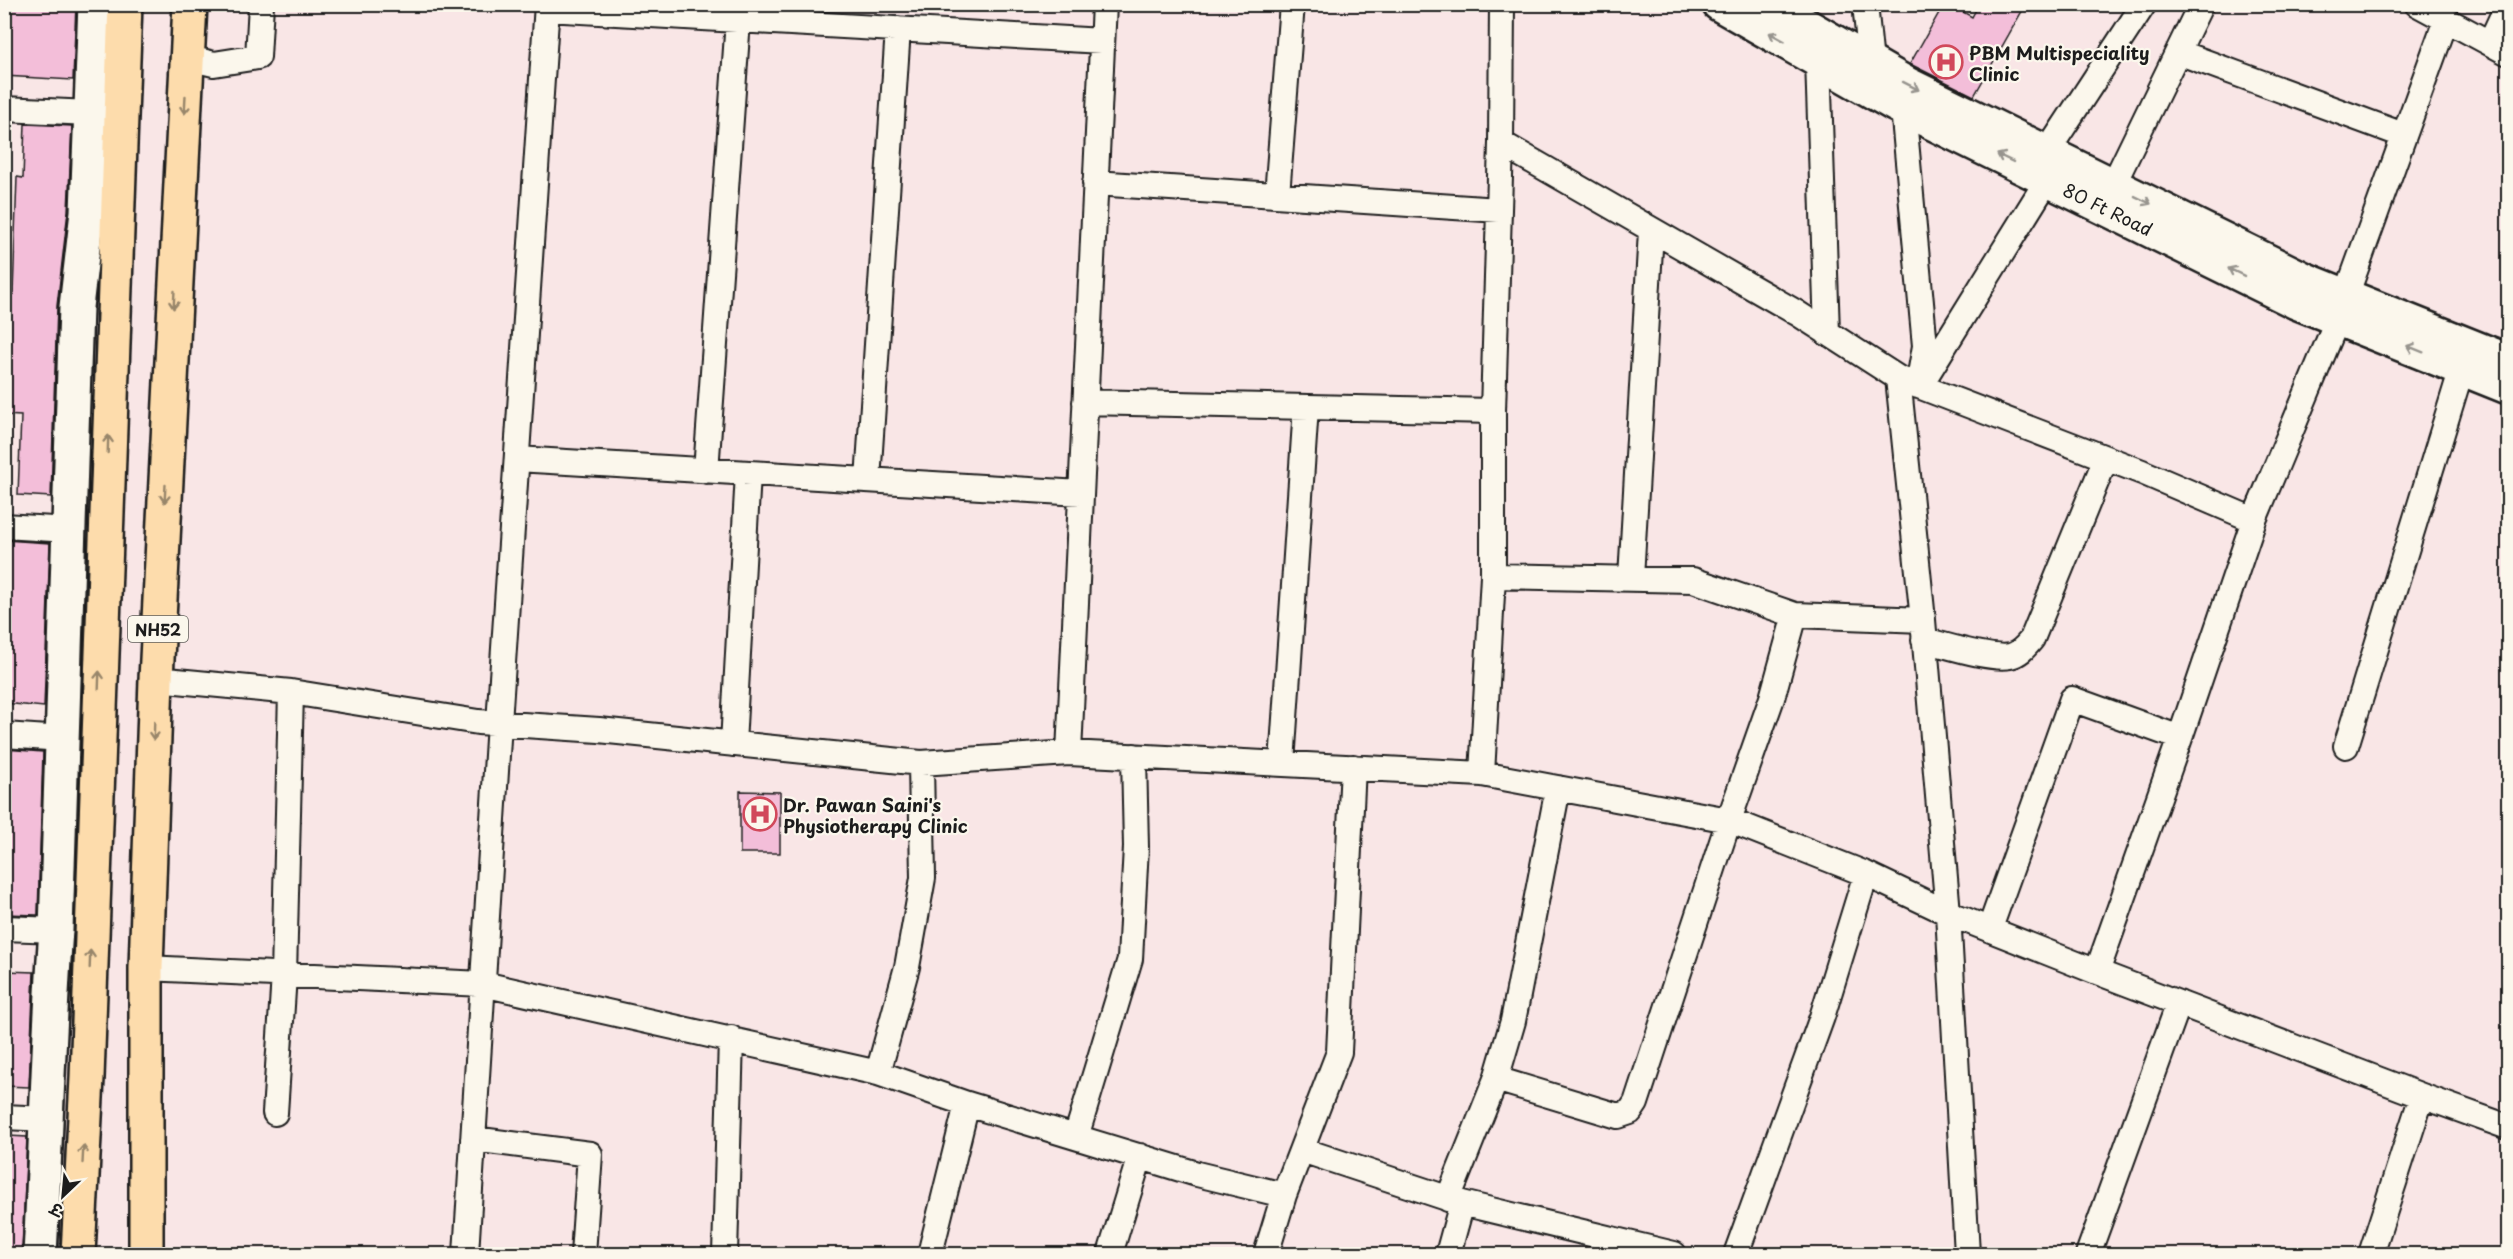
<svg xmlns="http://www.w3.org/2000/svg" width="2513" height="1259" viewBox="0 0 2513 1259" font-family="'Playpen Sans','Playpen Sans Deva',sans-serif">
	<style>
		.building { fill: #f3bed9; stroke: #1c1c1c; stroke-width: 1.5 }
		.lines { fill: none; stroke-linecap: round; stroke-linejoin: round }
		.street-casing { stroke: #1c1c1c; stroke-width: 28 }
		.secondary-casing { stroke: #1c1c1c; stroke-width: 38 }
		.highway-casing { stroke: #1c1c1c; stroke-width: 38 }
		.street { stroke: #fbf7ec; stroke-width: 24 }
		.secondary { stroke: #fbf7ec; stroke-width: 33 }
		.highway { stroke: #fddcac; stroke-width: 33 }
		.oneway { stroke: #97948e }
		.oneway2 { stroke: #98866b }
		.labels { text-anchor: middle; dominant-baseline: central; stroke-width: 4.5; stroke-linejoin: round; paint-order: stroke }
		.shield { fill: #fbf7ec; stroke: #5f5e5a; stroke-width: 1.5 }
		.shield-label { font-size: 16px; font-weight: bold; fill: #1c1c1c }
		.poi-label { font-size: 18px; font-weight: bold; fill: #1c1c1c; stroke: #fbf7ec; text-anchor: start }
		.street-label { font-size: 18px; fill: #1c1c1c; stroke: #fbf7ec }
	</style>
	<rect width="100%" height="100%" fill="#f9e6e6"/>
	<filter id="ink" filterUnits="userSpaceOnUse"><feTurbulence type="fractalNoise" baseFrequency=".0167" numOctaves="2"/><feDisplacementMap in="SourceGraphic" scale="12" xChannelSelector="R" yChannelSelector="G"/><feConvolveMatrix kernelMatrix="1 2 1 2 8 2 1 2 1" color-interpolation-filters="sRGB"/></filter>
	<g filter="url(#ink)">
		<path class="building" d="M4,4H76L73,80L4,76Z
			M1944,4H1949L1972,17L1979,4H2026L1974,96L1910,64Z
			M25,124L72,126L68,211L57,306L51,497L18,495L21,416L4,415L7,293L13,294L17,177L23,178Z
			M4,540L50,543L44,707L4,703Z
			M4,749L43,752L38,915L4,914Z
			M740,791L780,792V853H740Z
			M4,971L34,972L29,1087L4,1086Z
			M8,1136L27,1137L22,1254H4Z"/>
		<g class="lines">
			<g class="street-casing">
				<path id="street" d="M1865,4L1871,63
					M2417,4L2508,53
					M547,9L1102,41
					M2490,43L2508,4
					M2178,52L2403,135
					M197,60L214,64L258,57L261,4
					M1818,60L1827,333
					M1903,108L1925,346L1918,386
					M4,109L90,113
					M1501,143L1797,313L1898,378L2142,472L2254,520
					M2047,152L2144,4
					M1095,183L1499,210
					M2113,185L2201,4
					M1277,195L1292,4
					M1898,378L1923,620L1948,913L1967,1254
					M1924,379L2048,179
					M1085,402L1493,411
					M517,459L1081,493
					M706,471L738,20
					M868,480L898,29
					M4,526L69,530
					M1493,576L1693,580L1795,615L1923,620
					M1631,578L1651,231
					M1924,640C1945,645 1990,660 2010,656C2020,654 2026,646 2032,639L2106,458
					M156,679L291,692L478,722L599,730L921,763L1069,753L1482,774L1685,812L1729,820L1866,874L1948,913L2097,972L2422,1096L2508,1127
					M4,735L63,739
					M733,744L748,473
					M2346,746L2462,368
					M1069,753L1104,4
					M1282,763L1306,407
					M1482,774L1493,576V411L1501,143L1502,4
					M4,928L56,930
					M1990,928L2072,699L2180,738
					M146,968L483,984L878,1073L967,1104L1197,1174L1284,1195
					M2097,972L2180,738L2254,520L2338,318L2446,20
					M878,1073L907,967L923,878L921,763
					M1496,1079L1618,1116L1630,1112L1636,1103L1729,820L1772,698L1795,615
					M275,1113L284,975L291,692
					M4,1117L47,1119
					M1076,1137L1130,959L1136,847L1134,756
					M473,1139L590,1154L583,1254
					M1302,1150L1462,1203L1448,1254
					M1448,1199L1496,1079L1513,1021L1558,788
					M1462,1203L1674,1254
					M466,1254L499,723L547,4
					M725,1254L731,1038
					M930,1254L967,1104
					M1110,1254L1140,1156
					M1266,1254L1284,1195L1339,1052L1353,767
					M1736,1254L1822,1017L1866,874
					M2088,1254L2179,1003
					M2371,1254L2422,1096"/>
			</g>
			<g class="secondary-casing">
				<path id="secondary" d="M1719,4L1896,105L2296,302L2508,387
					M1769,4L1907,84L2306,280L2508,361
					M40,1254C46,1146 48,1038 56,930L76,307L87,212L95,4"/>
			</g>
			<g class="highway-casing">
				<path id="highway" d="M78,1254L87,1078L125,4
					M146,1254V968L156,679L190,4"/>
			</g>
			<use href="#street" class="street"/>
			<use href="#secondary" class="secondary"/>
			<use href="#highway" class="highway"/>
		</g>
		<defs><path id="oneway-shaft" d="M-6 0H5M1.5-3L5.5 0L1.5 3" fill="none" stroke-width="1.6" stroke-linecap="round" stroke-linejoin="round" transform="scale(1.5)"/></defs>
		<g class="oneway">
			<use href="#oneway-shaft" transform="translate(1777 37) rotate(-151)"/>
			<use href="#oneway-shaft" transform="translate(1911 86) rotate(27)"/>
			<use href="#oneway-shaft" transform="translate(2005 158) rotate(-154)"/>
			<use href="#oneway-shaft" transform="translate(2143 200) rotate(26)"/>
			<use href="#oneway-shaft" transform="translate(2236 272) rotate(-154)"/>
			<use href="#oneway-shaft" transform="translate(2415 349) rotate(-158)"/>
		</g>
		<g class="oneway2">
			<use href="#oneway-shaft" transform="translate(185 105) rotate(93)"/>
			<use href="#oneway-shaft" transform="translate(174 300) rotate(93)"/>
			<use href="#oneway-shaft" transform="translate(108 444) rotate(-88)"/>
			<use href="#oneway-shaft" transform="translate(165 494) rotate(93)"/>
			<use href="#oneway-shaft" transform="translate(99 680) rotate(-88)"/>
			<use href="#oneway-shaft" transform="translate(154 731) rotate(92)"/>
			<use href="#oneway-shaft" transform="translate(90 959) rotate(-88)"/>
			<use href="#oneway-shaft" transform="translate(83 1154) rotate(-87)"/>
		</g>
	</g>
	<defs>
		<g id="hospital-ring" transform="scale(1.725)"><circle r="9.5" fill="#fbf7ec" stroke="#d1495b" stroke-width="1.5"/><path d="M-5-5h3v3.5h4V-5h3V5h-3V1.5h-4V5h-3Z" fill="#d1495b"/></g>
	</defs>
	<g fill-rule="evenodd">
		<use href="#hospital-ring" x="1946" y="62"/>
		<use href="#hospital-ring" x="760" y="814"/>
	</g>
	<g class="labels">
		<rect class="shield" x="128" y="616" width="60" height="26" rx="4.5"/>
		<g class="shield-label">
			<text x="158" y="629">NH52</text>
		</g>
		<g class="poi-label">
			<text x="1969" y="52">PBM Multispeciality<tspan x="1969" dy="21">Clinic</tspan></text>
			<text x="783" y="804">Dr. Pawan Saini's<tspan x="783" dy="21">Physiotherapy Clinic</tspan></text>
		</g>
		<g class="street-label">
			<text transform="translate(2108 209) rotate(26)">80 Ft Road</text>
		</g>
	</g>
	<rect width="2513" height="1259" fill="none" stroke="#fbf7ec" stroke-width="24"/>
	<rect x="12" y="12" width="2489" height="1235" fill="none" stroke="#1c1c1c" stroke-width="2" filter="url(#ink)"/>
	<g transform="translate(63 1196) rotate(206)" stroke="#fbf7ec" stroke-width="4.5" paint-order="stroke">
	<path d="M0-4.5L10 22L0 15L-10 22Z" fill="#1c1c1c"/>
	<text y="-9" font-size="16" font-weight="bold" text-anchor="middle" fill="#1c1c1c">उ</text>
	</g>
</svg>
